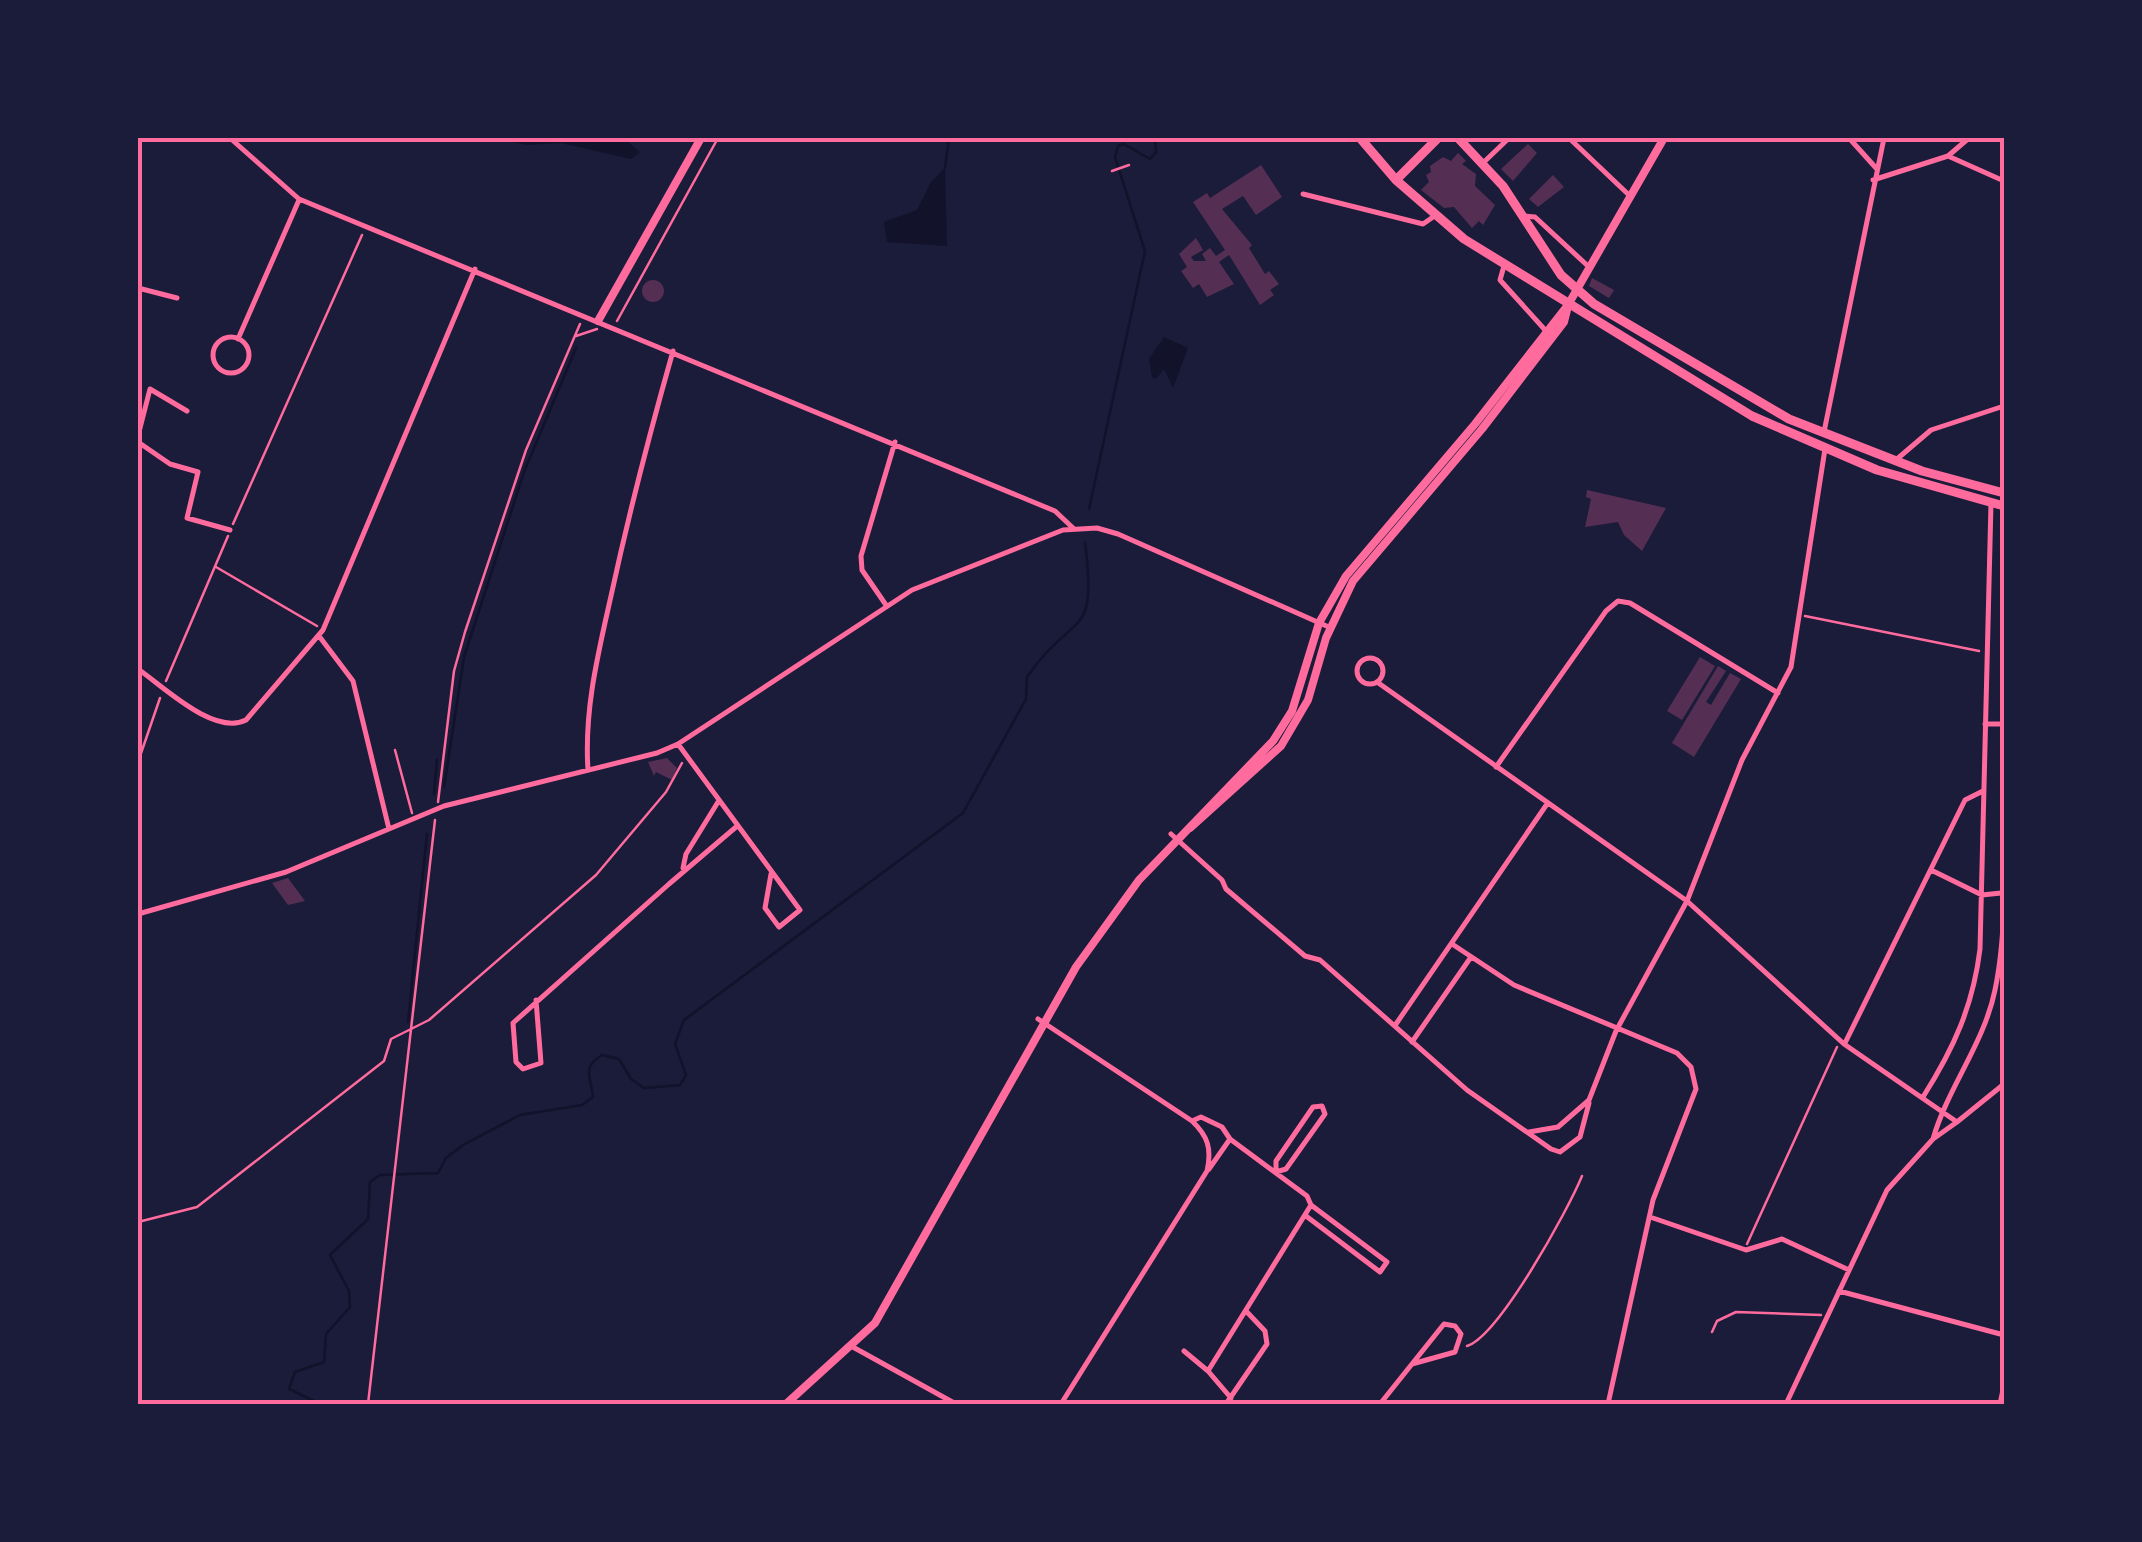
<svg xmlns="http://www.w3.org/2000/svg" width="2142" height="1542" viewBox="0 0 2142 1542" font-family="'Golos Text',sans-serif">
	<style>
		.water { fill: #12122b }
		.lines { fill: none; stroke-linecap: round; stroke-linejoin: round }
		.stream { stroke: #12122b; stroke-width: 2.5 }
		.building { fill: #542f53 }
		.path { stroke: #ff6b9d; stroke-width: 2.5 }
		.minor { stroke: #ff6b9d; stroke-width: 5 }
		.tertiary { stroke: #ff6b9d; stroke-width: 8 }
		.secondary { stroke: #ff6b9d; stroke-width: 8 }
		.primary { stroke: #ff6b9d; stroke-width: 9 }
		.neatline { fill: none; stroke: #ff6b9d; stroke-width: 4 }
	</style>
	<rect width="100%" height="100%" fill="#1b1b3a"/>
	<path class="water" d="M498,138H623L640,152L631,159L561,143L526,145Z
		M945,168L947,246L887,242L884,222L917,210L931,182Z
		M1164,337L1188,348L1173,388L1164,369L1156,379L1152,377L1149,359Z"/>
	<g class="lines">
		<path class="stream" d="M945,168L949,138
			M1089,509L1145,251L1115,157L1118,146L1124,144L1150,159L1156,152L1155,138
			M444,787L464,657L524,472L576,348
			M434,794L437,760
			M408,1022L427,834
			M313,1404L314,1401L289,1389L295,1372L324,1362L326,1334L350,1307L349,1291L330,1255L368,1219L370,1182L380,1175L438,1173L446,1158L463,1145L520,1115L582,1105L593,1097C591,1076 581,1068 602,1055L619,1059L631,1079L644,1088L680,1085L686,1075L675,1044L684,1020L963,813L1026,699L1027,677C1074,609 1098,643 1085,542"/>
	</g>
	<path class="building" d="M1528,144L1537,153L1513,181L1501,169Z
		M1458,153L1466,161L1462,164L1476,174L1475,186L1495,205L1483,225L1479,221L1472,228L1454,207L1444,208L1421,190L1429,182L1426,175L1431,172L1430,166L1443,157L1451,161Z
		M1261,165L1282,197L1256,215L1243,196L1222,209L1252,245L1249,248L1265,274L1269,271L1279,284L1270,290L1274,295L1260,305L1229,255L1219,262L1234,284L1207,297L1199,284L1193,288L1181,271L1187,267L1179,254L1196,238L1203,250L1191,257L1194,261H1206L1202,254L1210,248L1216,256L1225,250L1193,202L1207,193L1210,198Z
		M1553,175L1564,187L1538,207L1529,199Z
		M1592,278L1614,290L1609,298L1589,286Z
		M642 291a11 11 0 1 1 22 0a11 11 0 1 1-22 0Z
		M1587,490L1666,508L1642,551L1624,535L1618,522L1585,527L1591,499L1586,497Z
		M1700,657L1715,666L1682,720L1667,711Z
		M1718,666L1726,671L1706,702L1711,705L1730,673L1741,679L1694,757L1672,743Z
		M667,758L677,768L672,780L656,772L654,776L648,762Z
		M288,878L305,901L288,905L272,883Z"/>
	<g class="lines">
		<path class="path" d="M1112,171L1129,165
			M617,321L718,138
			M576,336L597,329
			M233,524L362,235
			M216,567L317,626
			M1805,616L1979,651
			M166,681L228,536
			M395,750L412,813
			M138,762L160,698
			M438,802L454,671L465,632L526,450L580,324
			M138,1222L197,1207L384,1061L391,1039L429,1020L596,875L666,792L682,763
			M1747,1244L1837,1047
			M1712,1332L1717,1321L1736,1312L1821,1315
			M1467,1346C1499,1336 1568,1210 1582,1176
			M368,1404L435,820"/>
		<path class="minor" d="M230,138L299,199L1055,511L1073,528
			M1569,138L1630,196
			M1849,138L1876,168
			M1948,156L2004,181
			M1484,162L1509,138
			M1873,180L1948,156L1969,138
			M1303,194L1423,224L1436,215
			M1523,216L1535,217L1589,267
			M1504,266L1500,280L1546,331
			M138,288L177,298
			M213 355a18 18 0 1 1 36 0a18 18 0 1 1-36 0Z
			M238,339L299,200
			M1824,432L1884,138
			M138,436L150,389L187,411
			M138,442L170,464L198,472L187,518L230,530
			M1825,449L1791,667L1742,760L1687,901L1844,1044L1957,1122L2004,1084
			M1897,459L1931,430L2004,406
			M886,605L862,570L861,556L895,442
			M319,636L353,681L389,829
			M1357 671a13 13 0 1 1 26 0a13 13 0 1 1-26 0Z
			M138,669C164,687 214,736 246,720L323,630L475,269
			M1377,682L1687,901L1616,1031L1589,1100L1558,1127L1529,1132
			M1985,724H2004
			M678,744L800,910L779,927L765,908L771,874
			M1496,767L1606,611L1618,601L1630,603L1778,693
			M588,770C584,710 598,654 611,596C629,513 650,432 673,351
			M1171,834L1222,880L1226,889L1305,956L1320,960L1467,1090L1551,1149L1560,1152L1580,1137L1589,1103
			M683,868L686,854L718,802
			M1931,870L1982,895L2001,893
			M138,914L286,872L444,806L657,753L678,744L912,590L1063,530L1097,528L1118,534L1331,628
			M1452,944L1514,985L1677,1053L1691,1067L1696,1089L1653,1200L1608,1404
			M536,1000L541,1063L523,1069L516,1062L513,1023L669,884L736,827
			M1038,1019L1192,1121C1208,1136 1212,1149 1207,1171L1061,1404
			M1396,1024L1547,804
			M1412,1042L1471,957
			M1845,1043L1965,800L1983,791
			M1923,1097C1954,1048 1973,1006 1980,949L1991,503
			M1322,1106L1325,1114L1286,1169L1276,1172V1161L1313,1107Z
			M1192,1121L1201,1117L1222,1127L1230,1139L1307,1196L1311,1205L1208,1371L1231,1398
			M1933,1139C1948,1087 1984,1044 1995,990C2010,918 2003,825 2004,751
			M1209,1169L1230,1139
			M1306,1216L1380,1272L1387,1262L1311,1205
			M1653,1218L1746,1250L1782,1239L1849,1270
			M1839,1291L2004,1335
			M1444,1324L1455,1326L1461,1334L1455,1352L1412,1364Z
			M851,1346L956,1404
			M1184,1351L1208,1371
			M1226,1404L1267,1344L1265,1331L1246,1311
			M1380,1404L1412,1364
			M1786,1404L1887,1190L1933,1139L1957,1122
			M2000,1404L2004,1385"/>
		<path class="tertiary" d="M1568,305L1664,138
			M598,321L701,138"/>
		<path class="secondary" d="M1190,828L1281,746L1308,700L1326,638L1353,581L1482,429L1564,322L1567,310
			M786,1404L875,1323L1076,967L1139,880L1273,741L1292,711L1319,623L1346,576L1475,424L1568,305"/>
		<path class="primary" d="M1360,138L1396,180L1464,239L1752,416L1877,470L2004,506
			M1458,138L1503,186L1561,275L1594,304L1789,419L1922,471L2004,493
			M1396,180L1438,138"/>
	</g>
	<rect width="2142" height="1542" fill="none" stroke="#1b1b3a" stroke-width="280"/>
	<rect x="140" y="140" width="1862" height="1262" class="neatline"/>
</svg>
